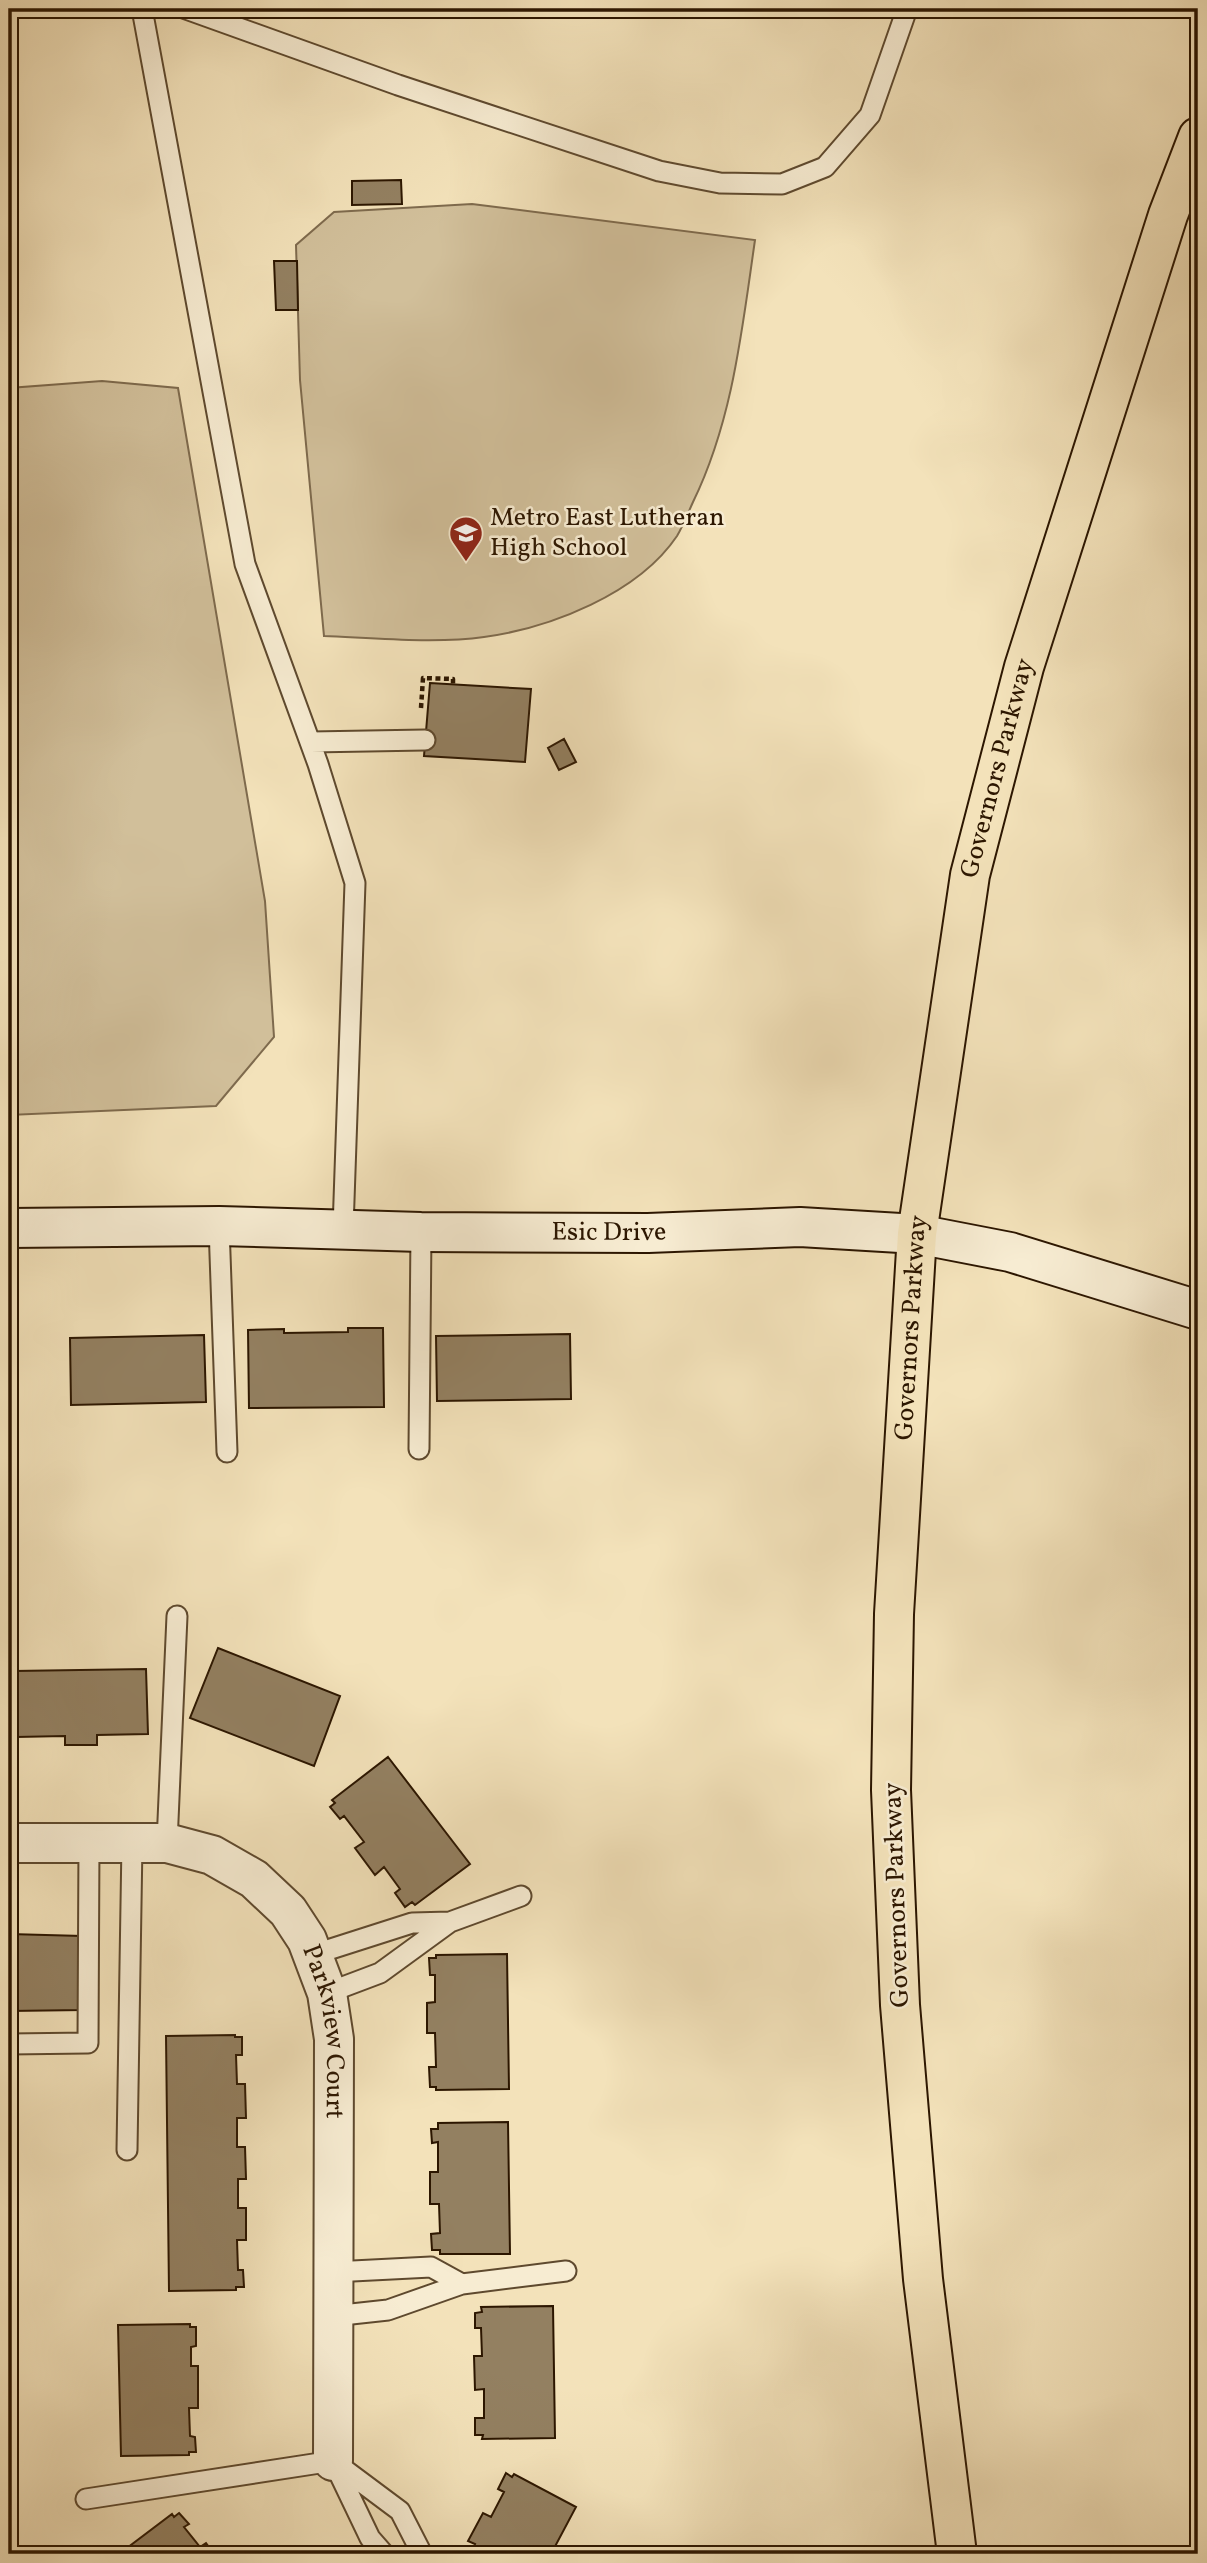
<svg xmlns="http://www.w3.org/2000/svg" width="1207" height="2563" viewBox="0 0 1207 2563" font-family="Vollkorn,serif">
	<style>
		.green { fill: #d1bf9a; stroke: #7e6a4d; stroke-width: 2 }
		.building { fill: #938061; stroke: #2c1600; stroke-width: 2 }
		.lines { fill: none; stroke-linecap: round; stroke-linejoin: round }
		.lane-casing { stroke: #5e492e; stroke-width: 23 }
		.street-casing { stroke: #5e492e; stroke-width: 42 }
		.secondary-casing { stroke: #2c1600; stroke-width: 42 }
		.primary-casing { stroke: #2c1600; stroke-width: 42 }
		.path { stroke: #2c1600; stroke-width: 4.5; stroke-dasharray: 5 3.5; stroke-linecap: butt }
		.lane { stroke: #f7ecd2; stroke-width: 19 }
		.street { stroke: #f7ecd2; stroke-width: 38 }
		.secondary { stroke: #f7ecd2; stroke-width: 38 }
		.primary { stroke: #f3e2ba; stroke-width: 38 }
		.labels { text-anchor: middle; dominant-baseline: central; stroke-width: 5; stroke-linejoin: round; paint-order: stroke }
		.poi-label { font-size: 26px; fill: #2c1600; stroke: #f7ecd2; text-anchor: start }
		.street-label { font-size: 26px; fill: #2c1600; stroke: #f7ecd2 }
	</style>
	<rect width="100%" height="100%" fill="#f3e2ba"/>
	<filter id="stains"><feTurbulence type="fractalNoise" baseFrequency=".00286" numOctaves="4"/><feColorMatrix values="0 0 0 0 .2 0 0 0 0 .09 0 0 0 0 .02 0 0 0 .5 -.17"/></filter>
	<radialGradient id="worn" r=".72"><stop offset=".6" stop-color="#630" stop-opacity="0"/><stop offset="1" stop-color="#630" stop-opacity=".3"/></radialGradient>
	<path class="green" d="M472,204L755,240C742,329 733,420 693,502C688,513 683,526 677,536C638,594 550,628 484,637C436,644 372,638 324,636L300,380L296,245L334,212Z
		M102,381L178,388L265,901L274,1037L216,1106L9,1115V388Z"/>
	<path class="building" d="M401,180L402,204L352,205V181Z
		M274,261H297L298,310H276Z
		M430,683L531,689L525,762L424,756Z
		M564,739L576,762L559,770L548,748Z
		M348,1328H383L384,1407L249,1408L248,1330L284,1329V1333L348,1332Z
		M570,1334L571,1399L437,1401L436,1336Z
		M204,1335L206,1402L71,1405L70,1338Z
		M218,1648L340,1696L314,1766L190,1718Z
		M146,1669L148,1734L97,1735V1745H65V1736L16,1737L14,1671Z
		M388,1757L470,1864L415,1905L412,1902L405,1907L395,1893L400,1889L384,1867L375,1875L355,1848L364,1842L344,1816L340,1819L330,1807L335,1803L332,1800Z
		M9,1934L82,1936L83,2010L9,2011Z
		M507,1954L509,2089L436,2090V2087H430L429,2067H436L435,2033H427V2003L435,2002V1975H430L429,1958H436V1955Z
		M235,2035V2037H242V2055H236L237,2084H245L246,2118H237V2147H245L246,2179H238V2208H246V2240H237L238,2270H243L244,2287H236V2290L169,2291L166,2036Z
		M508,2122L510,2254H440V2250H432L431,2234L440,2233L439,2204H430V2172H438V2142L432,2143L431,2129H438V2123Z
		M553,2306L555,2438L482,2439L483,2435H475V2418H484V2389L475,2390L474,2356H482L481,2328H475V2313L482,2312L481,2307Z
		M190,2324V2327H196V2346L191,2347V2366H198V2408H189L190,2436L195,2437L196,2452H189V2455L121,2456L118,2325Z
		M506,2473L512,2477L514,2474L576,2507L551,2554H470L475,2544L468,2541L483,2513L491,2517L504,2492L498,2489Z
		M179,2513L189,2524L184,2527L200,2547L206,2543L214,2554H119L172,2514L174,2517Z"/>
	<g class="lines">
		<g class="lane-casing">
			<path id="lane" d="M142,9L245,564L318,764L355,883L343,1229
				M186,9L398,85L659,171L720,183L782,184L825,167L870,115L907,9
				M311,742L425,740
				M219,1226L227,1452
				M419,1449L421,1232
				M167,1843L177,1616
				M450,1922L521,1896
				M312,1955L412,1923L450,1922L380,1973L327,1993
				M9,2044L88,2043L89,1843
				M127,2150L132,1843
				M333,2272L431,2267L462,2284L388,2310L333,2316
				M462,2284L566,2271
				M335,2465L370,2538L384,2554
				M86,2499L333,2461L400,2511L422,2554"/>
		</g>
		<g class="street-casing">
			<g id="street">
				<path id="s1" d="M9,1843H167L212,1855L254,1879L288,1911L307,1940L327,1993L334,2039L333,2461"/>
			</g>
		</g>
		<g class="secondary-casing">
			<g id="secondary">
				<path id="s2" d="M9,1228L219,1226L421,1232L648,1233L800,1227L917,1234L1010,1252L1198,1310"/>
			</g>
		</g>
		<g class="primary-casing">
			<g id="primary">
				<path id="s3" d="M957,2554L923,2279L900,2005L891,1790L894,1614L917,1234L970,875L1024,667L1168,215L1198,137"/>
			</g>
		</g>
		<path class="path" d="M421,708L423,678L453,679V685"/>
		<use href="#lane" class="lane"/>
		<use href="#street" class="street"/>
		<use href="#secondary" class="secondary"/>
		<use href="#primary" class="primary"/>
	</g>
	<defs>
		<g id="school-pin" transform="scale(1.75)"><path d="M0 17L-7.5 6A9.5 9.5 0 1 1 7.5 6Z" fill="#8f2418" stroke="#f7ecd2"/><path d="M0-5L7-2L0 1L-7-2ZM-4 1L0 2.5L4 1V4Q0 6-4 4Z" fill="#fff"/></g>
	</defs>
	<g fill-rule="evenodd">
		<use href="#school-pin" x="466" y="533"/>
	</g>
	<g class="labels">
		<g class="poi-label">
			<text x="490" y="518">Metro East Lutheran<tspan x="490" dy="30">High School</tspan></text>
		</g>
		<g class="street-label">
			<text stroke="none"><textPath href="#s3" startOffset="1797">Governors Parkway</textPath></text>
			<text stroke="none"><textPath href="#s2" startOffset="600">Esic Drive</textPath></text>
			<text stroke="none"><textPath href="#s3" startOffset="1230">Governors Parkway</textPath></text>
			<text transform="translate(897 1895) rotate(-92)">Governors Parkway</text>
			<text stroke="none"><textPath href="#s1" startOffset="429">Parkview Court</textPath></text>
		</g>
	</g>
	<rect width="1207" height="2563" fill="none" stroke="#f3e2ba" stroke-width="35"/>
	<rect x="10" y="10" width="1186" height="2542" fill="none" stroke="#2c1600" stroke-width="3.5"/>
	<rect x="18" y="18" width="1172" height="2528" fill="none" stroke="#2c1600" stroke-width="2"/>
	<rect width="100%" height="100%" filter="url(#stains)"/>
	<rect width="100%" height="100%" fill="url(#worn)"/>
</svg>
